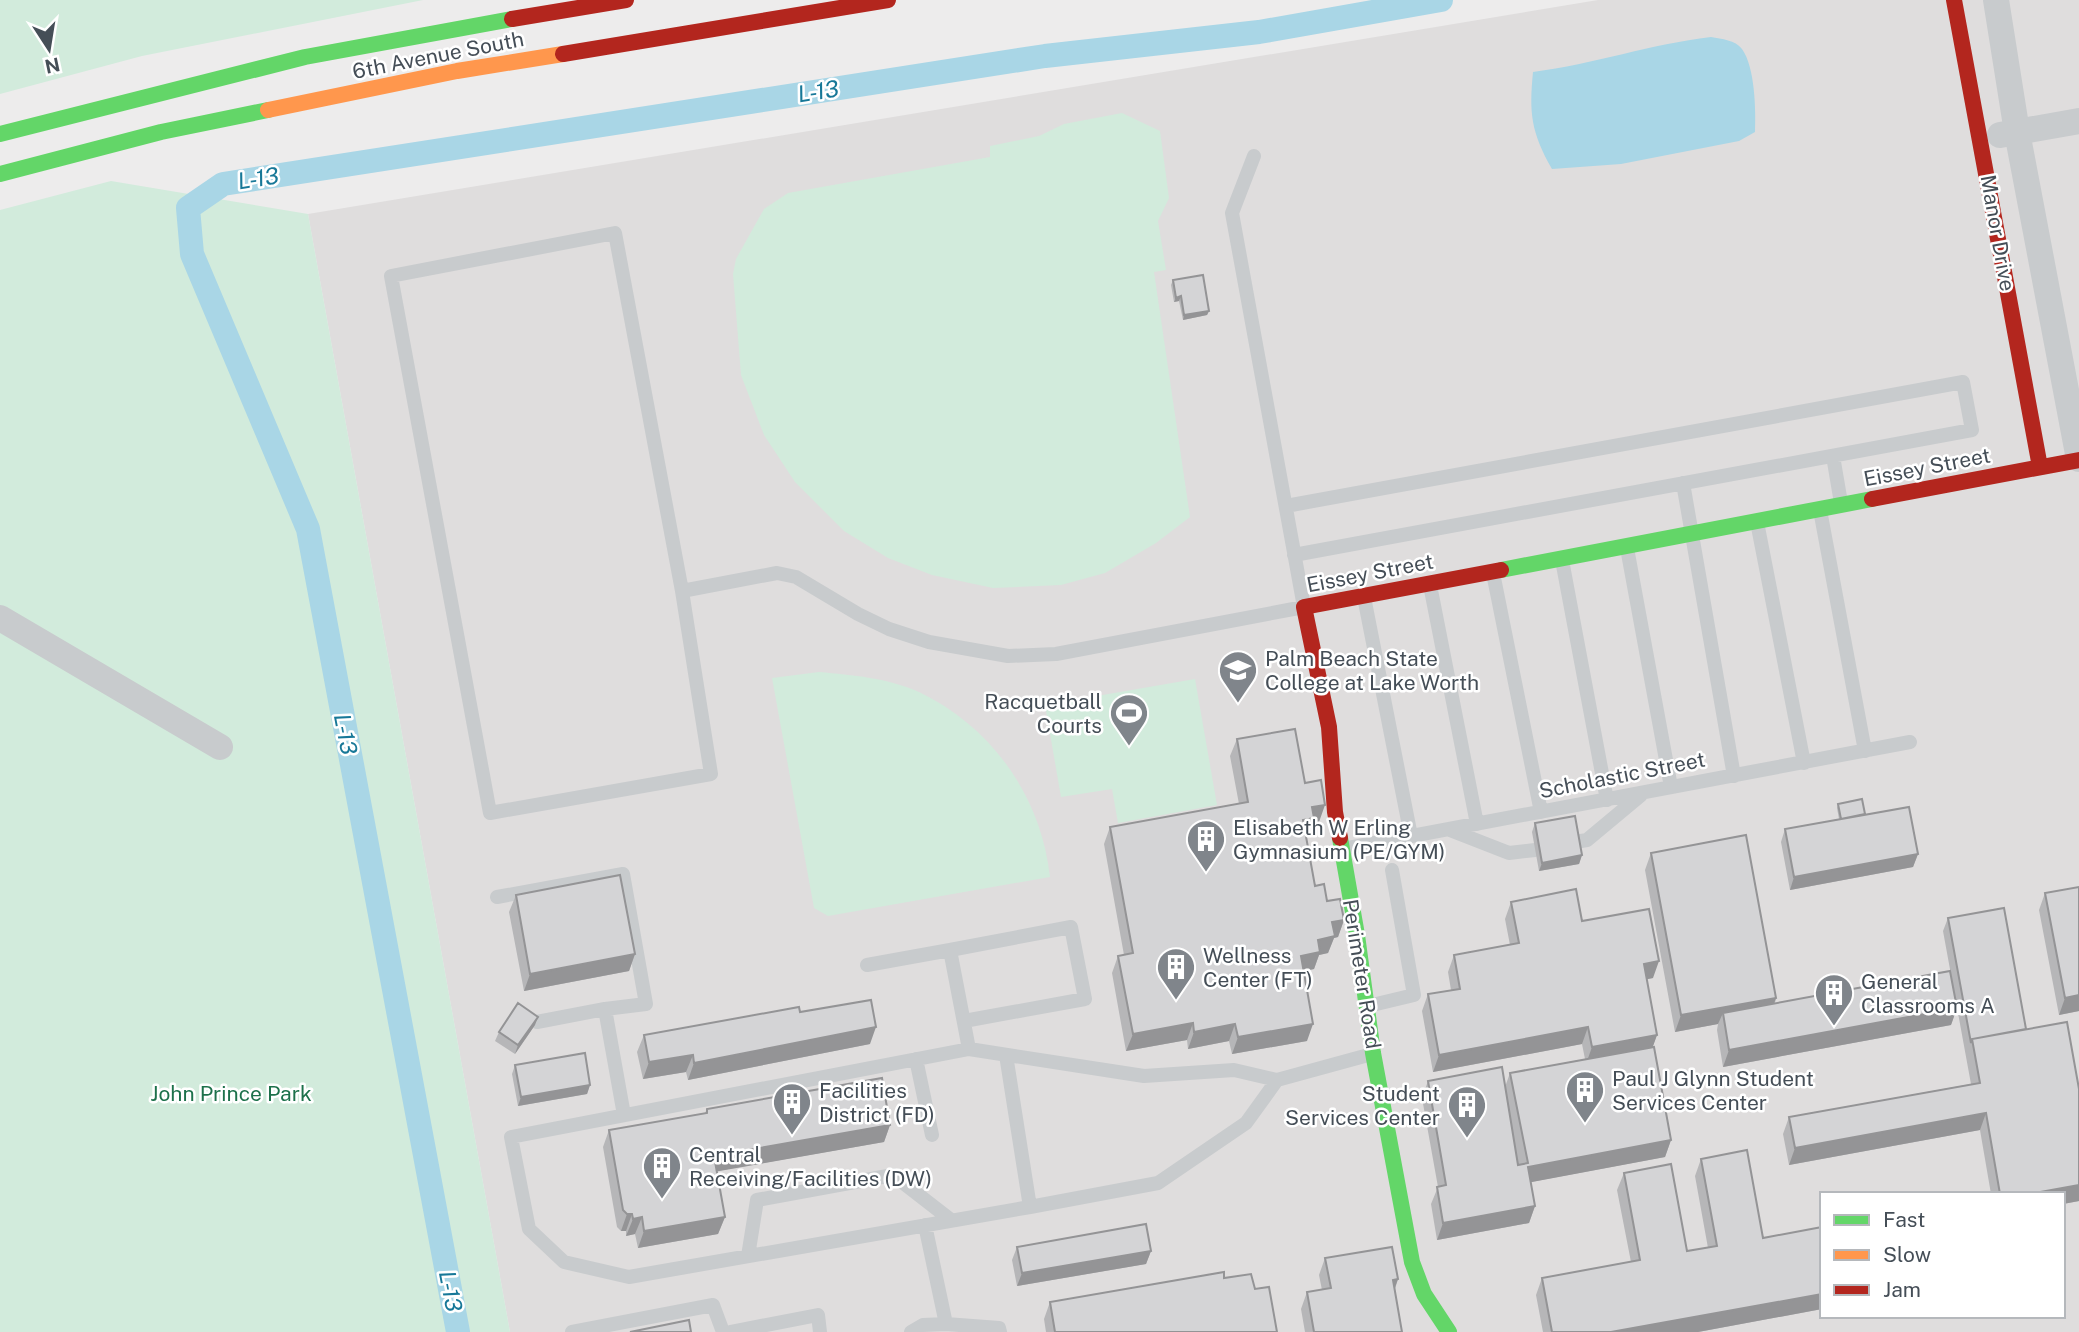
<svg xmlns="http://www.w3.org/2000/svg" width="2079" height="1332" viewBox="0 0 2079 1332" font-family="'Public Sans',sans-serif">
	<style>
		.education { fill: #dfdddd; fill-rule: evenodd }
		.green { fill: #d2ebdc }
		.water { fill: #a9d6e6 }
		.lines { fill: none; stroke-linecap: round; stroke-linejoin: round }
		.canal { stroke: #a9d6e6; stroke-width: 24 }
		.lane { stroke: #c8cbcd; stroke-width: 14 }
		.street { stroke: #c8cbcd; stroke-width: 26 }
		.fast { stroke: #63d668; stroke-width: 16 }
		.slow { stroke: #ff974d; stroke-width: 16 }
		.jam { stroke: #b3261e; stroke-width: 16 }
		.wall { fill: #b6b6b8 }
		.shaded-wall { fill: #949496 }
		.building { fill: #d4d4d6; stroke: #949496; stroke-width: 2 }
		.labels { text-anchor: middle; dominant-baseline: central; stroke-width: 5; stroke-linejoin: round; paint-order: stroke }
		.street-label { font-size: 21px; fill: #454e57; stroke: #fff }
		.poi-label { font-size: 21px; fill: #454e57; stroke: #fff; text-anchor: start }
		.park-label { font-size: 21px; fill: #1d714b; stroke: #fff }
		.water-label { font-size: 23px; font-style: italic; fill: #177898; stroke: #fff }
	</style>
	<rect width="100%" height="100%" fill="#edecec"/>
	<path class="education" d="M1598,0H2079V1332H510L308,214ZM1822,1194H2063V1316H1822Z"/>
	<path class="green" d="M0,0H423L142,56L0,94Z
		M1122,113L1160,131L1169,198L1158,221L1166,270L1154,272L1190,517L1156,543L1105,573L1061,585L993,588L932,575L888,558L844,531L795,482L764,435L741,375L733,274L736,259L764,209L788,193L990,157V146L1039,136L1064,124Z
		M111,181L308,214L510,1332H0V210Z
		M819,672C852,675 888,678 919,692C992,727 1041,796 1050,877L828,916L814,908L772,678Z
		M1195,679L1217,805L1118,823L1112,789L1061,797L1045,705Z"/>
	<path class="water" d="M1711,37C1722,39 1735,40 1742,49C1755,67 1756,110 1755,132L1739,141L1621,164L1552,169C1531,132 1529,113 1533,72C1594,64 1651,44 1711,37Z"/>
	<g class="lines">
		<path class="canal" d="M458,1332L308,529L192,254L188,208L223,184L1045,56L1259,32L1441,0"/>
		<path class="lane" d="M615,233L682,591L711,774L490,813L391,276Z
			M1833,456L1841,503
			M1683,483L1734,776
			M1286,506L1963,382L1972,430L1294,555
			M1820,510L1865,751
			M1757,522L1804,763
			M1627,548L1671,787
			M1562,560L1607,800
			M1493,573L1541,812
			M1430,585L1477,824
			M682,591L777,573L796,577L858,614L889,629L929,642L1008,656L1056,654L1304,607L1232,213L1254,156
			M1364,597L1411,836
			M1450,830L1509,853L1535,850
			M1575,842L1587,840L1641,795
			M1343,849L1910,742
			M497,897L623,874L646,1004L605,1009
			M950,950L1071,927L1085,999L964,1021
			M867,965L950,950L969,1049L1144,1076L1234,1070L1277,1080L1372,1054
			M1368,1006L1414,995L1392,870
			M537,1022L605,1009L624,1115
			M969,1049L511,1137L529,1229L564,1262L629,1277L1030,1207
			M1006,1055L1030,1207L1158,1183L1246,1123L1277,1080
			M916,1059L932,1135
			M925,1225L946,1324L999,1328L1000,1332
			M748,1256L757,1200L893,1175L951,1220
			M572,1332L713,1305L723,1332
			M730,1332L818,1315L820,1332
			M911,1332L923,1325L946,1324"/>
		<path class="street" d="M1996,0L2017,132L2079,459
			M2000,135L2079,121
			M0,618L220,747"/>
		<path class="fast" d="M0,134L305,57L512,19
			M0,174L161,132L268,110
			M1501,570L1872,499
			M1340,838L1357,935L1373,1053L1412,1262L1424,1294L1449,1332"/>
		<path class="slow" d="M268,110L457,71L563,54"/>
		<path class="jam" d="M1954,0L2040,467
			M512,19L626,0
			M563,54L888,0
			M1872,499L2079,460
			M1340,838L1335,812L1329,727L1304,607L1501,570"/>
	</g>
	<path class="wall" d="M1173,280L1209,311L1207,315L1183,320L1179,301L1174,302L1171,285Z
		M1237,739L1305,783L1319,822L1312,823L1307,835H1305L1315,886L1327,901L1344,920L1338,937L1334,938L1328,953L1319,955L1314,969L1304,971L1307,1041L1232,1054L1229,1041L1188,1049L1187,1040L1126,1051L1112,973L1118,956L1124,955L1104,844L1110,827L1239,804L1230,756Z
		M1838,804L1865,814L1918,854L1913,867L1790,890L1781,842L1785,829L1839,819L1837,808Z
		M1535,823L1582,855L1579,864L1539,871L1532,832Z
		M1651,853L1776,998L1775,1003L1957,1008L1951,1025L1723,1067L1717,1030L1718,1024L1675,1032L1645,870Z
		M2045,893L2079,1011L2059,1015L2039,910Z
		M516,895L635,954L629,971L524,991L509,912Z
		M1511,902L1582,921L1653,978L1647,979L1657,1035L1652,1048L1671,1140L1665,1157L1531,1182L1535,1206L1529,1223L1437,1240L1431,1204L1438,1187L1422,1098L1428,1081L1505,1087L1510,1073L1585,1059L1582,1044L1433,1072L1422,1011L1428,994L1451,990L1448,972L1454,955L1510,945L1505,919Z
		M1948,918L2026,1029L2079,1089V1201L2063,1204V1194H1991L1980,1130L1789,1165L1783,1134L1789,1117L1971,1084L1943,931Z
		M800,1012L870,1044L688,1080L686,1072L643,1079L637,1052L644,1035Z
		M535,1025L515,1054L495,1041L499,1032Z
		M515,1065L590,1085L587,1094L518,1106L512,1074Z
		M707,1109L890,1125L884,1142L717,1171L725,1217L718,1234L638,1248L635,1234L626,1236V1231H621L617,1227L603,1147L609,1130L705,1113Z
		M1701,1159L1763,1238L1822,1227V1309L1698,1332H1543L1536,1295L1542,1278L1631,1262L1617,1190L1624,1173L1687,1251L1708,1248L1695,1176Z
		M1017,1247L1151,1251L1146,1264L1017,1286L1012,1260Z
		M1325,1258L1398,1279L1395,1289L1402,1332H1305L1301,1309L1307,1292L1322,1290L1319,1275Z
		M1224,1278L1255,1289L1277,1332H1046L1044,1319L1050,1302Z"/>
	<path class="shaded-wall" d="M1181,296L1179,301L1174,302L1176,298Z
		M1209,311L1207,315L1183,320L1184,315Z
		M1325,805L1319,822L1312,823L1307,835L1297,837L1303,820L1312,807Z
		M1918,854L1913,867L1790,890L1794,877Z
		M1582,855L1579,864L1539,871L1542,863Z
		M1344,920L1338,937L1334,938L1328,953L1319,955L1314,969L1295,973L1301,956L1318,940L1332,922Z
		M635,954L629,971L524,991L530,974Z
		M1659,961L1653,978L1638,981L1644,964Z
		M2079,995V1011L2059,1015L2065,998Z
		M1776,998L1770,1015L1723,1013L1718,1024L1675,1032L1681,1015Z
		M1957,1008L1951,1025L1723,1067L1729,1050Z
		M538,1017L535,1025L515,1054L518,1045Z
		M1193,1023L1187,1040L1126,1051L1133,1034Z
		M1235,1024L1229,1041L1188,1049L1194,1032Z
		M1313,1024L1307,1041L1232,1054L1238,1037Z
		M876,1027L870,1044L688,1080L694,1063Z
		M1588,1027L1582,1044L1433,1072L1439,1055Z
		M1657,1035L1651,1052L1586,1064L1592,1047Z
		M693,1055L686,1072L643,1079L649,1062Z
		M590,1085L587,1094L518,1106L521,1097Z
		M1986,1113L1980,1130L1789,1165L1795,1148Z
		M890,1125L884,1142L708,1173L714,1156Z
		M1671,1140L1665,1157L1522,1184L1528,1167Z
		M2079,1185V1201L2063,1204V1194H2030Z
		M1535,1206L1529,1223L1437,1240L1443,1223Z
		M627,1214H632L626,1231H621Z
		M642,1217L635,1234L626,1236L633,1219Z
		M725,1217L718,1234L638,1248L644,1231Z
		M1151,1251L1146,1264L1017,1286L1022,1273Z
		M1398,1279L1392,1296L1393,1280Z
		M1822,1294V1309L1698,1332H1611Z"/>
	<path class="building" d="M1203,275L1209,311L1184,315L1181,296L1176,298L1173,280Z
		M1295,729L1305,783L1321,780L1325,805L1312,807L1314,818L1303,820L1315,886L1324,884L1327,901L1340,899L1344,920L1332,922L1335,936L1318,940L1320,952L1301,956L1313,1024L1238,1037L1235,1024L1194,1032L1193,1023L1133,1034L1118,956L1133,953L1110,827L1248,802L1237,739Z
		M1862,799L1865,814L1841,819L1838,804Z
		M1909,807L1918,854L1794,877L1785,829Z
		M1575,816L1582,855L1542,863L1535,823Z
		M1746,835L1776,998L1681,1015L1651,853Z
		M620,875L635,954L530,974L516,895Z
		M2079,887V995L2065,998L2045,893Z
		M1576,889L1582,921L1649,909L1659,961L1644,964L1657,1035L1592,1047L1588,1027L1439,1055L1428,994L1460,989L1454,955L1519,943L1511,902Z
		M2004,908L2026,1029L1972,1039L1971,1043L1948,918Z
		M1950,971L1957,1008L1729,1050L1723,1013Z
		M871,1000L876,1027L694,1063L693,1055L649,1062L644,1035L799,1007L800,1012Z
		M518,1003L538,1017L518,1045L499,1032Z
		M2067,1022L2079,1089V1185L2030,1194H2000L1986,1113L1795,1148L1789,1117L1980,1083L1972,1039Z
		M1654,1047L1671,1140L1528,1167L1535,1206L1443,1223L1437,1187L1446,1185L1428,1081L1502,1067L1518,1165L1528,1163L1510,1073Z
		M585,1053L590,1085L521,1097L515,1065Z
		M882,1078L890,1125L714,1156L725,1217L644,1231L642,1217L633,1219L632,1214H627L623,1210L609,1130L707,1113V1109Z
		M1747,1150L1763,1238L1822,1227V1294L1611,1332H1552L1542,1278L1640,1260L1624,1173L1671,1164L1687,1251L1717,1246L1701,1159Z
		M1146,1224L1151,1251L1022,1273L1017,1247Z
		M1392,1247L1398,1279L1393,1280L1402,1332H1314L1307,1292L1331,1288L1325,1258Z
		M1224,1272V1278L1251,1274L1255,1289L1269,1287L1277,1332H1055L1050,1302Z
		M689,1320L691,1332H630Z"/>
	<defs>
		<g id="university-pin" transform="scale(2.0125)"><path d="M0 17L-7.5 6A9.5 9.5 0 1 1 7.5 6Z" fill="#80858b" stroke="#fff"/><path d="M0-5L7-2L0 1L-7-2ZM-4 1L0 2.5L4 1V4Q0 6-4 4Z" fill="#fff"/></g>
		<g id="stadium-pin" transform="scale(2.0125)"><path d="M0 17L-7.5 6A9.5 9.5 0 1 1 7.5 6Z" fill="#80858b" stroke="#fff"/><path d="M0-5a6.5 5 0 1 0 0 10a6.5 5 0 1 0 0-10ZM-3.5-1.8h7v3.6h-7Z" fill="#fff"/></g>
		<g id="building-pin" transform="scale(2.0125)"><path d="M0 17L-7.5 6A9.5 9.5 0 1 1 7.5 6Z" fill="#80858b" stroke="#fff"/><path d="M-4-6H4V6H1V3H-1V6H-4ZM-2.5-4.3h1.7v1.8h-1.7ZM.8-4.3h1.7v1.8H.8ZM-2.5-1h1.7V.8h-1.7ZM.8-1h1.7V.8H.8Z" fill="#fff"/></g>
	</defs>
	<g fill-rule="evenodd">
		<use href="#university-pin" x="1238" y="670"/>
		<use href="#stadium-pin" x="1129" y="713"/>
		<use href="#building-pin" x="1206" y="839"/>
		<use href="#building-pin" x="1176" y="967"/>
		<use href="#building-pin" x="1834" y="993"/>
		<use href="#building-pin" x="1585" y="1090"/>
		<use href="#building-pin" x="792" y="1102"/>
		<use href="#building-pin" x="1467" y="1105"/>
		<use href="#building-pin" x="662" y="1166"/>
	</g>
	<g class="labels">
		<g class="street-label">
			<text transform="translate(438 55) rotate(-11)">6th Avenue South</text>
			<text transform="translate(1998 233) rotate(80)">Manor Drive</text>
			<text transform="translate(1927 467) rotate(-11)">Eissey Street</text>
			<text transform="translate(1370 573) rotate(-11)">Eissey Street</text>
			<text transform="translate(1622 775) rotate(-11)">Scholastic Street</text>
			<text transform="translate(1362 974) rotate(81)">Perimeter Road</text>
		</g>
		<g class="poi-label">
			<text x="1265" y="658">Palm Beach State<tspan x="1265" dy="24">College at Lake Worth</tspan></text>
			<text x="1102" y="701" text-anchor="end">Racquetball<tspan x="1102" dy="24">Courts</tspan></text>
			<text x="1233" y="827">Elisabeth W Erling<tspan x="1233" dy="24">Gymnasium (PE/GYM)</tspan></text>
			<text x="1203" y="955">Wellness<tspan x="1203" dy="24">Center (FT)</tspan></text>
			<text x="1861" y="981">General<tspan x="1861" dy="24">Classrooms A</tspan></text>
			<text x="1612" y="1078">Paul J Glynn Student<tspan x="1612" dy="24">Services Center</tspan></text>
			<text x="819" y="1090">Facilities<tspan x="819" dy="24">District (FD)</tspan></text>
			<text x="1440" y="1093" text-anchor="end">Student<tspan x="1440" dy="24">Services Center</tspan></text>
			<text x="689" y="1154">Central<tspan x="689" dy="24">Receiving/Facilities (DW)</tspan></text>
		</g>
		<g class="park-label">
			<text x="231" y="1093">John Prince Park</text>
		</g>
		<g class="water-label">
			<text transform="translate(818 91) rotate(-9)">L-13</text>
			<text transform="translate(258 178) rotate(-9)">L-13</text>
			<text transform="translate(346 734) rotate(79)">L-13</text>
			<text transform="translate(451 1291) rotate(79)">L-13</text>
		</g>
	</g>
	<rect x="1820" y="1192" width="245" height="126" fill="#ffffff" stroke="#b5b8bc" stroke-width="2"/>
	<rect x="1834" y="1215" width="35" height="10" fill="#63d668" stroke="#b5b8bc" stroke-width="2"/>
	<text x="1883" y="1227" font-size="21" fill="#454e57">Fast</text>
	<rect x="1834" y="1250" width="35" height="10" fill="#ff974d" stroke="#b5b8bc" stroke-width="2"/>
	<text x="1883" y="1262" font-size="21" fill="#454e57">Slow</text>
	<rect x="1834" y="1285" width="35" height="10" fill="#b3261e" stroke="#b5b8bc" stroke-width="2"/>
	<text x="1883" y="1297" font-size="21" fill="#454e57">Jam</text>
	<g transform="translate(49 49) rotate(168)" stroke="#ffffff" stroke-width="5" paint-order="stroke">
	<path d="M0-5L12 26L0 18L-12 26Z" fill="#454e57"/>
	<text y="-10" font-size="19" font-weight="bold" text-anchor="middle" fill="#454e57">N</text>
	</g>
</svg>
